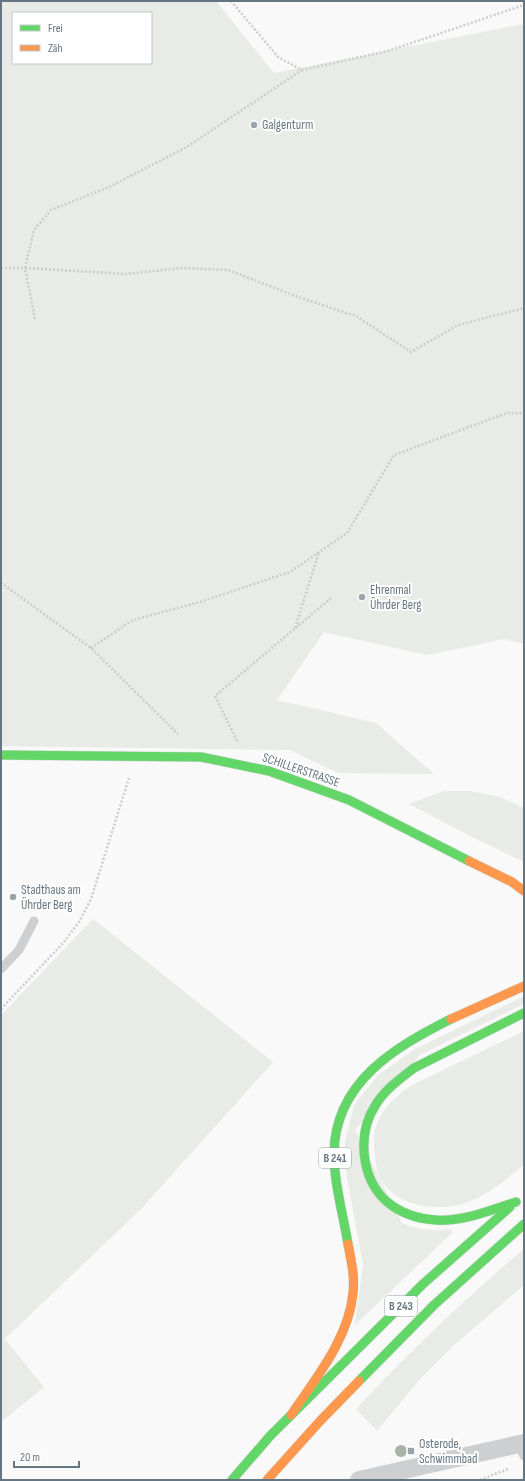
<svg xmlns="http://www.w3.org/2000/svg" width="525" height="1481" viewBox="0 0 525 1481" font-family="'Sofia Sans Condensed',sans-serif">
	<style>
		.green { fill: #e8ebe6; fill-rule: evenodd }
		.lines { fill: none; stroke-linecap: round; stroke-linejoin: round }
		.fast-casing { stroke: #d5d6d7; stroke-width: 10 }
		.slow-casing { stroke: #d5d6d7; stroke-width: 10 }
		.path { stroke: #cbcccd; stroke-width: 2.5; stroke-dasharray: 2 2; stroke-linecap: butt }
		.lane { stroke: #cecfd0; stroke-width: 9 }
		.street { stroke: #cecfd0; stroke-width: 18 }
		.fast { stroke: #63d668; stroke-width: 9 }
		.slow { stroke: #ff974d; stroke-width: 9 }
		.tree { fill: #a9b3a7 }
		.poi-dot { fill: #99a4ac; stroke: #fff; stroke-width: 1.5 }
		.labels { text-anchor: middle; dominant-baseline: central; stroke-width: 4; stroke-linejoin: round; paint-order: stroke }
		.shield { fill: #fff; stroke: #939fa8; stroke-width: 1 }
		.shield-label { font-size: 12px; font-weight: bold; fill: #657683 }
		.poi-label { font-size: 13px; fill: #657683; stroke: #fff; text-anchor: start }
		.street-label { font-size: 13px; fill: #657683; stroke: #fff }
	</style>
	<rect width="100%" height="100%" fill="#f9f9f9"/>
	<path class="green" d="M1,1H216L274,73L524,24V644L505,639L427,655L324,632L277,700L376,723L434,774L338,773L290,750L1,746ZM13,13H151V63H13Z
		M444,791H471L500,797L524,808V862L470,836L409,804Z
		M93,919L273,1062L142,1208L5,1339L44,1387L1,1422V1015Z
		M524,996V1004L420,1055L355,1130L402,1223C418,1230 433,1231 450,1229L453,1232L355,1325L363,1264L347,1178L345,1157V1141L354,1105L378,1075L415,1049Z
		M524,1031V1165C505,1180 486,1197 462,1204C434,1212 389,1205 378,1173C376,1168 376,1161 375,1155C373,1141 373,1131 380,1117C388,1103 399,1094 412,1085Z
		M524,1249V1285L452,1347L420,1379L377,1431L356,1409C409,1352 465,1299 524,1249Z"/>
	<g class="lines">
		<g class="fast-casing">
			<path id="fast" d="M1,755L201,757L269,771L349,800L469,861
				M516,1202C490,1210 464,1222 436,1220C419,1219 400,1213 386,1201C361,1178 357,1134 375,1106C384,1090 400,1079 414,1068L524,1013
				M348,1244C343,1214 334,1183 334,1153C335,1082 395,1047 451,1019
				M359,1381L434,1305L524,1224
				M232,1480L270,1436L423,1284L510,1207"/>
		</g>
		<g class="slow-casing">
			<path id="slow" d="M469,861L512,882L524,891
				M451,1019L524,986
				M291,1415C316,1378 349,1338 353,1293C355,1276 351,1260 348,1244
				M267,1480L321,1420L359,1381"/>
		</g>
		<path class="path" d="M231,1L278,57L302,70L388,51L524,5
			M1,268H25L127,274L181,268L228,270L301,298L356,316L411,352L458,325L524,308
			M35,319L25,268L34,230L51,210L109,187L185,148L302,70
			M1,583L91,648L178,734
			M295,628L319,552
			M91,648L133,620L200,602L290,572L347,533L394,455L507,413H524
			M237,741L215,696L331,598
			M1,1009L64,942L79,922L91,899L129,778
			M480,1480L508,1469"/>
		<path class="lane" d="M1,969L19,950L34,921
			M519,1445L524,1456"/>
		<path class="street" d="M359,1480L524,1443"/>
		<use href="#fast" class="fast"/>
		<use href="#slow" class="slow"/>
	</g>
	<circle class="tree" cx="401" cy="1451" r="6"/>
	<g class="poi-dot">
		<circle cx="254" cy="125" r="4"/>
		<circle cx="362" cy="597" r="4"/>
		<circle cx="13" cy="897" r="4"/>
		<rect x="407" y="1447" width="8" height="8" rx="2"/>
	</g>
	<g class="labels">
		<g class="shield">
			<rect x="319" y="1148" width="32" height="20" rx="3"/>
			<rect x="385" y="1296" width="32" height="20" rx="3"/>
		</g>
		<g class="shield-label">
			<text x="335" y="1158">B 241</text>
			<text x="401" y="1306">B 243</text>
		</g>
		<g class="poi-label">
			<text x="262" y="125">Galgenturm</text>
			<text x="370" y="590">Ehrenmal<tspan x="370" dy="15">Ührder Berg</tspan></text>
			<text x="21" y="890">Stadthaus am<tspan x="21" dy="15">Ührder Berg</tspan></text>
			<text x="419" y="1444">Osterode,<tspan x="419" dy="15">Schwimmbad</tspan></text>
		</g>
		<g class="street-label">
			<text transform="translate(301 770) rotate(19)">SCHILLERSTRASSE</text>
		</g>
	</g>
	<rect width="525" height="1481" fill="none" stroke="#657683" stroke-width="4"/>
	<rect x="12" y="12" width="140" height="52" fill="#ffffff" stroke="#c1c8cd"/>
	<rect x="20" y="25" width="20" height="6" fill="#63d668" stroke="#c1c8cd"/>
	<text x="48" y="32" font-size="12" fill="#657683">Frei</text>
	<rect x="20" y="45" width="20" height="6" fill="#ff974d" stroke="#c1c8cd"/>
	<text x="48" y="52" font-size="12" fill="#657683">Zäh</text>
	<path d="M14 1461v6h65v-6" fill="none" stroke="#657683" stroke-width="2"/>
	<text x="20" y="1461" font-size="12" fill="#657683" stroke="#ffffff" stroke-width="3" paint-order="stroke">20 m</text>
</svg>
